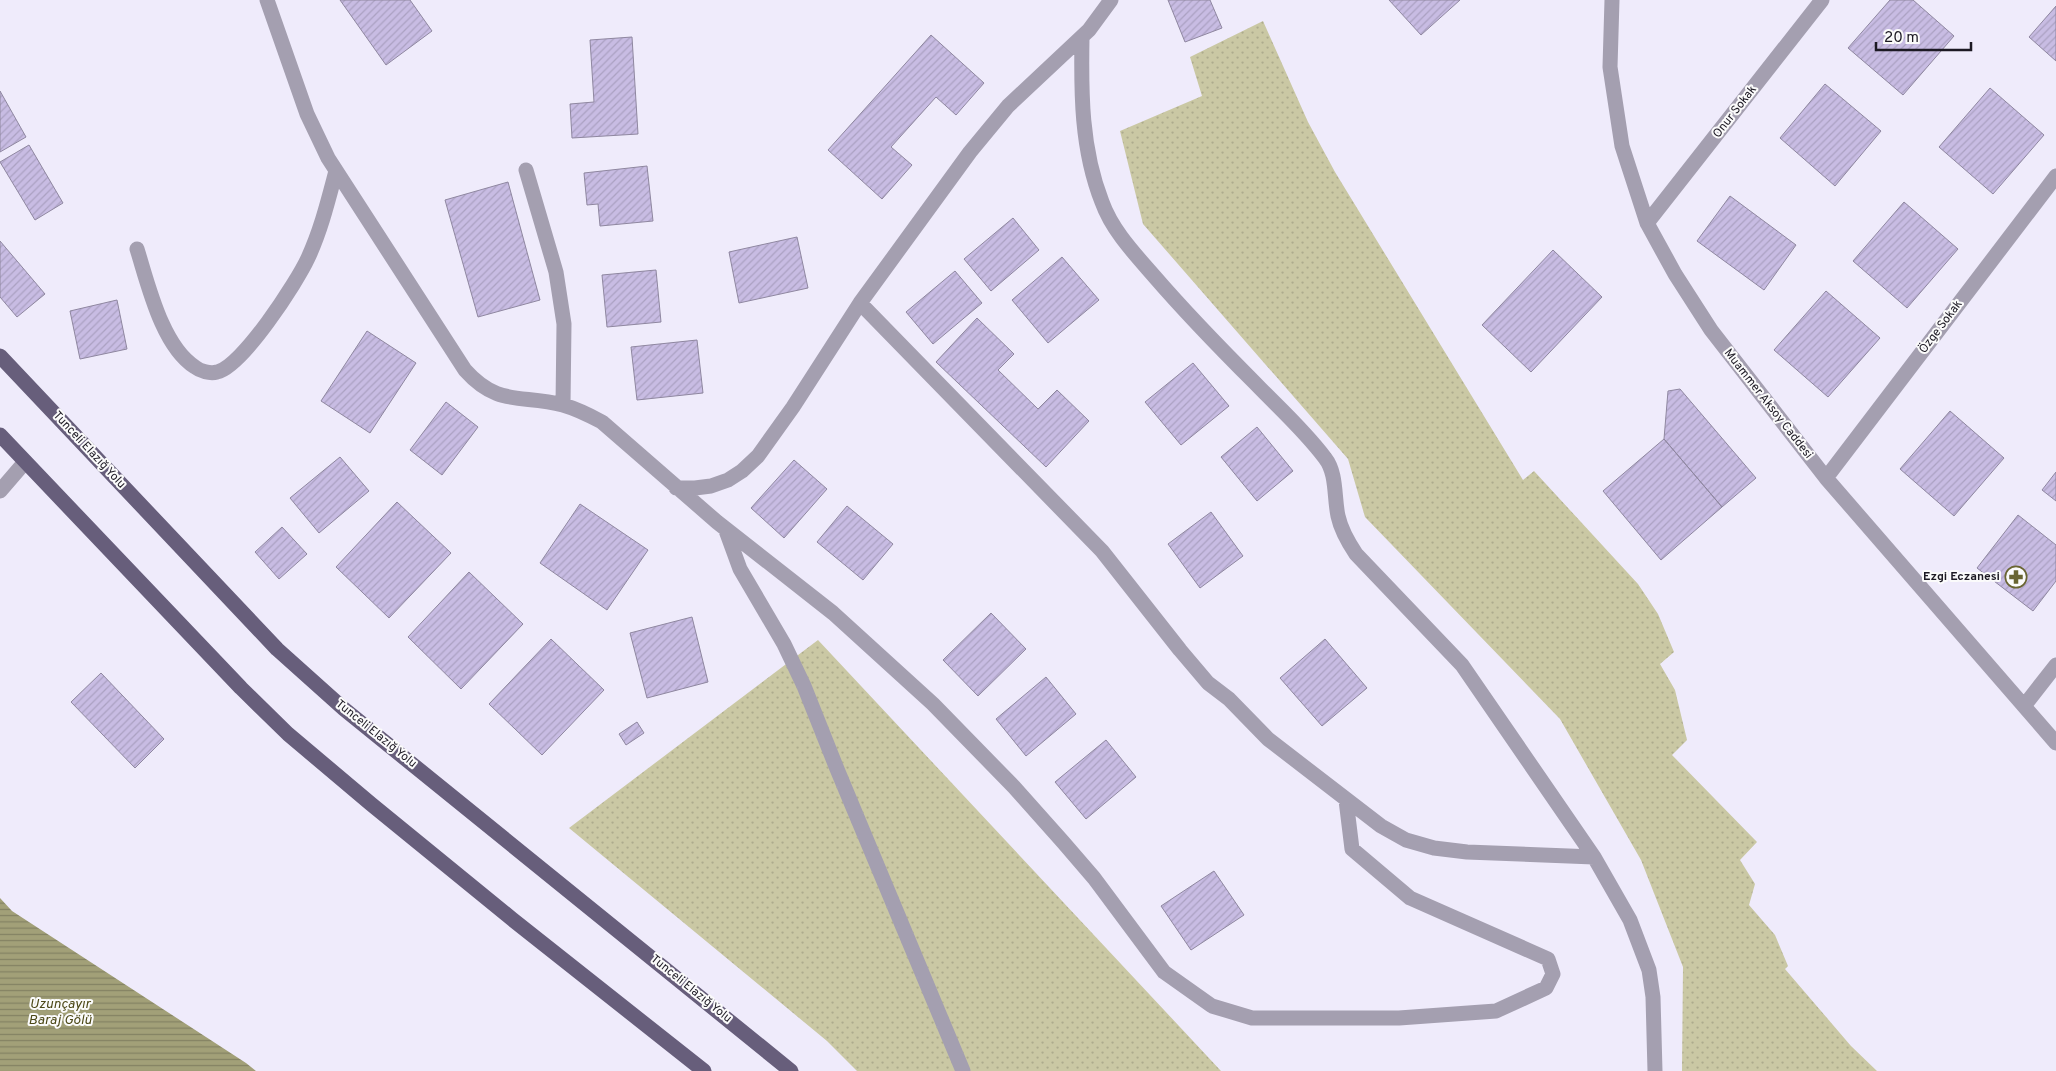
<svg xmlns="http://www.w3.org/2000/svg" width="2056" height="1071" viewBox="0 0 2056 1071" font-family="Overpass,sans-serif">
	<style>
		.grass { fill: url(#grass-dots) }
		.water { fill: url(#water-rules) }
		.building { fill: url(#building-hatch); stroke: #8f87a0 }
		.lines { fill: none; stroke-linecap: round; stroke-linejoin: round }
		.minor { stroke: #a49fb0; stroke-width: 15 }
		.major { stroke: #675e7b; stroke-width: 15 }
		.labels { text-anchor: middle; dominant-baseline: central; stroke-width: 4; stroke-linejoin: round; paint-order: stroke }
		.street-label { font-size: 12px; fill: #1c1923; stroke: #fbfbfb }
		.poi-label { font-size: 12px; font-weight: bold; fill: #1c1923; stroke: #fbfbfb; text-anchor: end }
		.water-label { font-size: 14px; font-style: italic; fill: #4c4817; stroke: #fbfbfb }
	</style>
	<defs>
		<pattern id="grass-dots" width="8" height="8" patternUnits="userSpaceOnUse" patternTransform="scale(1.25)"><rect width="8" height="8" fill="#cac8a4"/><path d="M2 2h.1M6 6h.1" fill="none" stroke="#adab8d" stroke-width="1.8" stroke-linecap="round"/></pattern>
		<pattern id="water-rules" width="6" height="5" patternUnits="userSpaceOnUse" patternTransform="scale(1.25)"><rect width="6" height="5" fill="#a2a078"/><path d="M0 2.5h6" fill="none" stroke="#838262"/></pattern>
		<pattern id="building-hatch" width="6" height="6" patternUnits="userSpaceOnUse" patternTransform="scale(1.25)"><rect width="6" height="6" fill="#c8bce3"/><path d="M-1 1l2-2M0 6l6-6M5 7l2-2" fill="none" stroke="#aba1c2"/></pattern>
	</defs>
	<rect width="100%" height="100%" fill="#efebfb"/>
	<path class="grass" d="M1263,21L1308,122L1335,172L1523,480L1534,471L1638,584L1658,614L1674,652L1660,664L1675,690L1687,740L1672,755L1757,842L1740,860L1755,884L1749,905L1775,935L1788,966L1785,969L1851,1046L1877,1071H1682L1683,967L1641,860L1560,719L1365,517L1348,459L1143,224L1120,131L1202,96L1190,57Z
		M818,640L1179,1026L1221,1071H857L827,1041L569,828Z"/>
	<path class="water" d="M0,898L12,911L246,1063L256,1071H0Z"/>
	<path class="building" d="M340,0H410L432,31L386,65Z
		M1168,0H1210L1222,28L1185,42Z
		M1389,0H1460L1421,35Z
		M1890,0H1913L1954,36L1903,95L1848,48Z
		M2056,6V61L2029,37Z
		M931,35L984,83L956,115L936,97L891,147L912,165L882,199L828,150Z
		M632,37L638,134L572,138L570,104L594,102L590,40Z
		M1825,84L1881,131L1835,186L1780,138Z
		M1990,88L2044,135L1993,194L1939,147Z
		M0,91L26,137L0,152Z
		M29,145L63,203L35,220L0,162Z
		M647,166L653,221L600,226L598,204L587,205L584,173Z
		M508,182L540,300L478,317L445,200Z
		M1730,196L1796,245L1764,290L1697,241Z
		M1904,202L1958,249L1907,308L1853,261Z
		M1013,218L1039,250L991,291L964,259Z
		M797,237L808,288L739,303L729,252Z
		M0,241L45,294L17,317L0,297Z
		M1553,250L1602,297L1531,372L1482,325Z
		M1062,257L1099,300L1048,343L1012,300Z
		M656,270L661,322L607,327L602,275Z
		M955,271L982,303L933,344L906,312Z
		M1826,291L1880,338L1828,397L1774,350Z
		M117,300L127,349L80,359L70,311Z
		M977,318L1014,354L998,370L1038,409L1057,390L1089,421L1046,467L936,362Z
		M367,331L416,363L370,433L321,401Z
		M697,340L703,393L637,400L631,347Z
		M1193,363L1229,406L1181,445L1145,402Z
		M1680,389L1756,478L1722,507L1664,439L1668,391Z
		M446,402L478,427L442,475L410,450Z
		M1950,411L2004,458L1954,516L1900,469Z
		M1257,427L1293,471L1257,501L1221,457Z
		M1664,439L1722,507L1661,560L1603,491Z
		M340,457L369,491L319,533L290,498Z
		M794,460L827,489L784,538L751,508Z
		M2056,472V501L2042,490Z
		M397,502L451,553L389,618L336,567Z
		M580,504L648,550L607,610L540,563Z
		M847,506L893,544L863,580L817,542Z
		M1211,512L1243,556L1200,588L1168,544Z
		M2018,515L2056,545V581L2033,611L1977,568Z
		M282,527L307,554L279,579L255,552Z
		M469,572L523,624L461,689L408,637Z
		M991,613L1026,649L978,696L943,660Z
		M692,617L708,682L647,698L630,633Z
		M551,639L604,690L542,755L489,704Z
		M1325,639L1367,688L1322,726L1280,678Z
		M101,673L164,739L135,768L71,702Z
		M1046,677L1076,714L1026,756L996,719Z
		M637,722L644,733L626,745L619,734Z
		M1106,740L1136,777L1086,819L1055,782Z
		M1214,871L1244,915L1191,950L1161,906Z"/>
	<g class="lines">
		<path class="minor" d="M267,0L307,114L328,158L465,370C498,407 521,394 563,405C577,409 589,415 602,422L717,522L833,613L933,704L1014,787L1063,842L1094,878L1164,972L1212,1006L1252,1018H1399L1496,1011L1546,988L1553,974L1548,959L1410,898L1352,849L1346,800
			M1612,0L1610,67L1622,146L1647,223L1675,274L1711,330L1826,478L2056,743
			M1082,37C1081,92 1081,149 1102,202C1112,230 1134,253 1154,276C1186,313 1220,348 1255,383C1279,408 1304,430 1325,458C1337,473 1334,498 1338,516C1341,530 1348,542 1356,554L1462,665L1594,857L1630,920L1649,970L1653,997L1655,1071
			M526,170L556,272L564,324L563,405
			M1647,223L1822,0
			M137,249C148,284 162,346 195,367C200,371 210,374 217,372C242,367 297,282 308,258C321,230 328,201 336,171
			M860,303L1102,551L1180,650L1208,683L1229,699L1268,739L1381,826L1406,840L1434,848L1467,852L1594,857
			M1826,478L2056,176
			M676,488H695L711,486L728,480L742,471L758,456L793,407L860,303L970,152L1008,106L1089,30L1111,0
			M0,491L25,462
			M725,528L740,569L784,644L804,686L837,769L963,1071
			M2024,706L2056,665"/>
		<path class="major" d="M0,356L277,649L344,709L791,1071
			M0,435L241,688L288,734L371,804L512,919L704,1071"/>
	</g>
	<defs>
		<g id="pharmacy-ring" transform="scale(1.125)"><circle r="9.5" fill="#fbfbfb" stroke="#696532" stroke-width="1.5"/><path d="M-2-6h4v4h4v4h-4v4h-4v-4h-4v-4h4Z" fill="#696532"/></g>
	</defs>
	<g fill-rule="evenodd">
		<use href="#pharmacy-ring" x="2016" y="577"/>
	</g>
	<g class="labels">
		<g class="street-label">
			<text transform="translate(1735 112) rotate(-52)">Onur Sokak</text>
			<text transform="translate(1941 327) rotate(-53)">Özge Sokak</text>
			<text transform="translate(1768 404) rotate(52)">Muammer Aksoy Caddesi</text>
			<text transform="translate(89 450) rotate(47)">Tunceli Elazığ Yolu</text>
			<text transform="translate(376 734) rotate(39)">Tunceli Elazığ Yolu</text>
			<text transform="translate(691 989) rotate(39)">Tunceli Elazığ Yolu</text>
		</g>
		<g class="poi-label">
			<text x="2000" y="577">Ezgi Eczanesi</text>
		</g>
		<g class="water-label">
			<text x="60" y="1004">Uzunçayır<tspan x="60" dy="16">Baraj Gölü</tspan></text>
		</g>
	</g>
	<path d="M1876 42v8h95v-8" fill="none" stroke="#1c1923" stroke-width="2.5"/>
	<text x="1884" y="42" font-size="15" fill="#1c1923" stroke="#fbfbfb" stroke-width="4" paint-order="stroke">20 m</text>
</svg>
